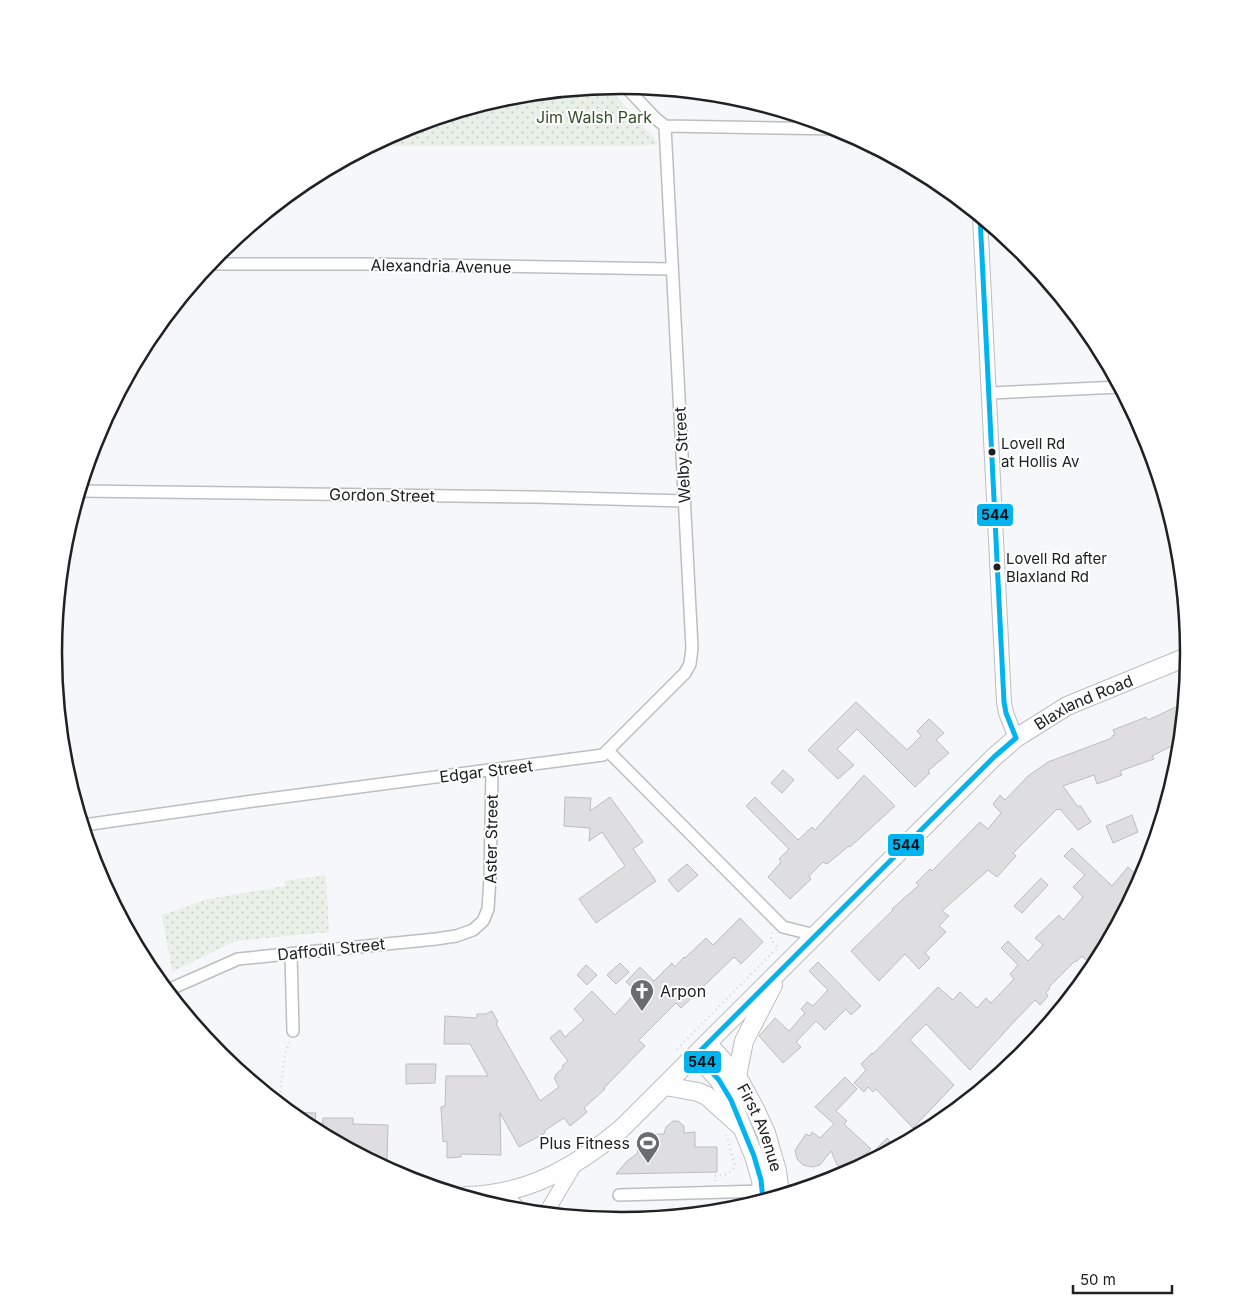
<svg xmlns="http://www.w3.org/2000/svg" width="1243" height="1305" viewBox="0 0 1243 1305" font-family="Inter,sans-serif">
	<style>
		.park { fill: url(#park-dots) }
		.building { fill: #dedddf; stroke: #bdbdbf }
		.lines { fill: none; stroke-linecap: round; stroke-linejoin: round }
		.minor-casing { stroke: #bcbec0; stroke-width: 14 }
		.tertiary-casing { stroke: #bcbec0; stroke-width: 16 }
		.primary-casing { stroke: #bcbec0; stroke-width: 20 }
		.path { stroke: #d4d5d7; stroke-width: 2.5; stroke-dasharray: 1 4; stroke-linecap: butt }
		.minor { stroke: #fefefe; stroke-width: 11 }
		.tertiary { stroke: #fefefe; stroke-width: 14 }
		.primary { stroke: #fefefe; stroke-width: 18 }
		.bus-1-casing { stroke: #fff; stroke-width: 9 }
		.bus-1 { stroke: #00b5ef; stroke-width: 5 }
		.bus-dot { fill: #202124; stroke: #fff; stroke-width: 2 }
		.labels { text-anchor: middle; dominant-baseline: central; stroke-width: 4; stroke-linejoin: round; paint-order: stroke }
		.bus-label { font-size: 15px; fill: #202124; stroke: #fff; text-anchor: start }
		.park-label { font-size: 16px; fill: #314e27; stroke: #fff }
		.street-label { font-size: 16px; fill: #202124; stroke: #fff }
		.poi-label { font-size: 16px; fill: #202124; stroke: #fff; text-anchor: start }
		.rim { fill: none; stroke: #202124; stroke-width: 2.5 }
		.line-badge { stroke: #fff; stroke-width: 2 }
		.pale-badge-label { font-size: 14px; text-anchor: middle; font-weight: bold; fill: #111 }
	</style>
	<defs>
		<pattern id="park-dots" width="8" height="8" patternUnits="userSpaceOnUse" patternTransform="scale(1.25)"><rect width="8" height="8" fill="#e8f0e8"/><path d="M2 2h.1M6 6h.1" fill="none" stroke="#c7cec7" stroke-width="1.8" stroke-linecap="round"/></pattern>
	</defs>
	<rect width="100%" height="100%" fill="#f5f7fa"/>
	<path class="park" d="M607,86L659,144L638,146H370L404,128L511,96Z
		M326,875L329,932L235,941L172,972L162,915L208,899L285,886L284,881Z"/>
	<path class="building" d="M856,702L907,750L921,736L917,731L929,719L944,733L936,740L949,753L928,771L930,773L915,787L857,729L837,749L854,765L838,779L808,750Z
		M1180,705L1183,714L1180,742L1152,756L1154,759L1120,771L1122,775L1097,784L1094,775L1063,786L1078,807L1080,805L1091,822L1078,830L1060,809L1058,810L1057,809L1013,853L1016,856L997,877L988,870L942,911L949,916L939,926L946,932L925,953L930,958L919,969L905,954L879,981L851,951L893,910L892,909L919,885L916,883L930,869L932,871L980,822L988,829L1001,813L993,804L1000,795L1005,800L1028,776L1048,762L1112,738V736L1115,735L1113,730L1146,717L1148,720Z
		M783,770L794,780L782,793L771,783Z
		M864,775L895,806L850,847L849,846L827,864L823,862L809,876L811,879L790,899L768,877L781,862L779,859L789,849L746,806L755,797L798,840L812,827L815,830Z
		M565,797L591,798L590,811L610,797L643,842L633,849L656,881L596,923L579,899L625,866L602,832L589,841L590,828L564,826Z
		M1132,815L1138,832L1113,843L1106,826Z
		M1072,848L1112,886L1128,867L1141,879L1127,906L1107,925L1113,931L1100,956L1091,965L1082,956L1076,962L1075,961L1049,987L1050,988L1046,993L1048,996L1040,1005L1035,1000L1012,1024L970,1070L926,1024L910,1040L954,1085L913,1128L876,1089L873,1092L868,1087L864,1092L854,1083L866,1070L861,1064L872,1053L873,1054L938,987L953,1000L960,992L977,1008L986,998L991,1003L1014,979L1010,974L1018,965L1001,948L1008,941L1028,961L1043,945L1035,938L1059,915L1063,920L1083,897L1073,887L1085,875L1064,856Z
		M687,864L698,875L678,892L668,880Z
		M1041,878L1048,885L1022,913L1014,906Z
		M740,918L763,942L741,964L734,957L681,1008L676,1003L639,1040L645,1046L604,1088L605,1089L584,1108L587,1112L570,1126L564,1118L544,1131L545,1133L519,1147L500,1113L501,1155L461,1154V1157L447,1158V1141L443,1142L441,1107L445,1106L446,1076H488L470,1044H444L445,1016L477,1018V1014H486L492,1011L498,1022L496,1024L540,1101L559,1087L554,1078L556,1076L555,1075L563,1068L562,1066L568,1061L550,1038L560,1030L565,1037L584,1020L574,1009L592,991L615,1015L637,991L626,982L640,967L654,981L672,963L675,967L684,957L685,958L706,938L713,945Z
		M818,962L861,1006L851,1015L846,1009L825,1030L816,1021L796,1042L801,1047L783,1063L759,1036L775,1018L789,1031L805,1013L801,1009L807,1002L813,1006L828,990L809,971Z
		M620,963L629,972L616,984L607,975Z
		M586,965L597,975L587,985L577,975Z
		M406,1064H436L435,1083L406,1084Z
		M845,1077L857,1089L836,1111L847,1121L844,1124L871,1149L856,1163H855L850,1167H841L837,1165L831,1151L820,1165L812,1167L803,1165L797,1159L795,1150L806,1134L810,1136L812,1132L820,1138L834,1124L815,1107Z
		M290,1112L316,1113L314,1129L306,1124Z
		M323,1118H353V1124L388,1125L387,1161L373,1160L322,1133Z
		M673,1121H678L684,1126V1133L695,1132V1147H717V1172L616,1174L627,1161L638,1153L637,1150L656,1149V1134H664L666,1127Z
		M887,1138L895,1147L866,1163L864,1161Z"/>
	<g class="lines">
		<g class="minor-casing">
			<path id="minor" d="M624,85L655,118L665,126L842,129
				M209,264H365L672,269
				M990,393L1120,387
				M80,491L535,497L685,501
				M608,751L783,927L815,935
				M84,825L253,801L603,755L685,673L690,664L692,648L665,126
				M291,954L293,1031
				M168,990L238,959L436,939L456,936L473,930L483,921L488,909L490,878L492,770
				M619,1195L763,1191"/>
		</g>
		<g class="tertiary-casing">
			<path id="tertiary" d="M980,216L1004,702L1006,713L1016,738
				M488,1197L513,1203L520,1210
				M546,1213L575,1164"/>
		</g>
		<g class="primary-casing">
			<g id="primary">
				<path id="s1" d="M708,1044L737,1076L755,1109L766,1133L777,1171L780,1195"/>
				<path d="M696,1055L719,1080L731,1100L754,1156L761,1180L763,1200"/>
				<path d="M737,1076L744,1041L773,985"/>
				<path d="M665,1086L698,1092L707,1096L738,1124"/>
				<path id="s2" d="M466,1196C527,1195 576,1167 621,1129L994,757L1016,738L1067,706L1189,656"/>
			</g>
		</g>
		<path class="path" d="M677,1049L778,947L771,940L772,933
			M279,1102L285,1054L289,1042
			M715,1181V1176C724,1175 731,1175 735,1165L726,1135"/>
		<use href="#minor" class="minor"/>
		<use href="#tertiary" class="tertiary"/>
		<use href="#primary" class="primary"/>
		<g class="bus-1-casing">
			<path id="bus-1" d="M980,216L1004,702L1006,713L1016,738
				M763,1200L761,1180L754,1156L731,1100L719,1080L696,1055L994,757L1016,738"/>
		</g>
		<use href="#bus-1" class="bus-1"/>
	</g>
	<defs>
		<g id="church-pin" transform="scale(1.25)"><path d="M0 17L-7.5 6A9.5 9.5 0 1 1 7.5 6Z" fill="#6b6c6f" stroke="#fff"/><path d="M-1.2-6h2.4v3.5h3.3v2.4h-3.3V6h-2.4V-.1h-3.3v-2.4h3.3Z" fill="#fff"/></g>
		<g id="stadium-pin" transform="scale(1.25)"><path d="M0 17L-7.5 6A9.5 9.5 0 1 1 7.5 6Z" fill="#6b6c6f" stroke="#fff"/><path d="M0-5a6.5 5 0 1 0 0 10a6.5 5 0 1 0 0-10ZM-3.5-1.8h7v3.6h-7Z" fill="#fff"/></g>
	</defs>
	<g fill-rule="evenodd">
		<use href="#church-pin" x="642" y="991"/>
		<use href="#stadium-pin" x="648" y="1143"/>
	</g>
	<g class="bus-dot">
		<circle cx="992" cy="452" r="4.5"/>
		<circle cx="997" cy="567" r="4.5"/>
	</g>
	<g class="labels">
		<g class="bus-label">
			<text x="1001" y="443">Lovell Rd<tspan x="1001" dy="18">at Hollis Av</tspan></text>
			<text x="1006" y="558">Lovell Rd after<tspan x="1006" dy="18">Blaxland Rd</tspan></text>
		</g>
		<g class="park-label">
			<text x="594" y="117">Jim Walsh Park</text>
		</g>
		<g class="street-label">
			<text transform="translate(441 266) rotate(1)">Alexandria Avenue</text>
			<text transform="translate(682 455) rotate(-93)">Welby Street</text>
			<text transform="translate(382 495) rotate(1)">Gordon Street</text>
			<text stroke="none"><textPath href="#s2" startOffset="805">Blaxland Road</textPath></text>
			<text transform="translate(486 771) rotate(-7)">Edgar Street</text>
			<text transform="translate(491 839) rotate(-89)">Aster Street</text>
			<text transform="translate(331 949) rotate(-6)">Daffodil Street</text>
			<text stroke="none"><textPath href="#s1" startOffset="100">First Avenue</textPath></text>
		</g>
		<g class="poi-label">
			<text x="660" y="991">Arpon</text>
			<text x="630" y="1143" text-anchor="end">Plus Fitness</text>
		</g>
	</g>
	<path d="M0 0H1243V1305H0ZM62 653a559 559 0 1 1 1118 0a559 559 0 1 1-1118 0Z" fill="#fff" fill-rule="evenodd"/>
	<path class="rim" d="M62 653a559 559 0 1 1 1118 0a559 559 0 1 1-1118 0Z"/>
	<g class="line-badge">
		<rect x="976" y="503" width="38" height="24" rx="5" fill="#00b5ef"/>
		<rect x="887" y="833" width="38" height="24" rx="5" fill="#00b5ef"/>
		<rect x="683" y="1050" width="39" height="24" rx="5" fill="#00b5ef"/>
	</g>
	<g class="pale-badge-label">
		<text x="995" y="520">544</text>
		<text x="906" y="850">544</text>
		<text x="702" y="1067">544</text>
	</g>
	<path d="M1073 1285v8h99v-8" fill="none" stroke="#202124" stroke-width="2.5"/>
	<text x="1080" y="1285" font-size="15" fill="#202124" stroke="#ffffff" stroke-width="4" paint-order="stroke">50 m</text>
</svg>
